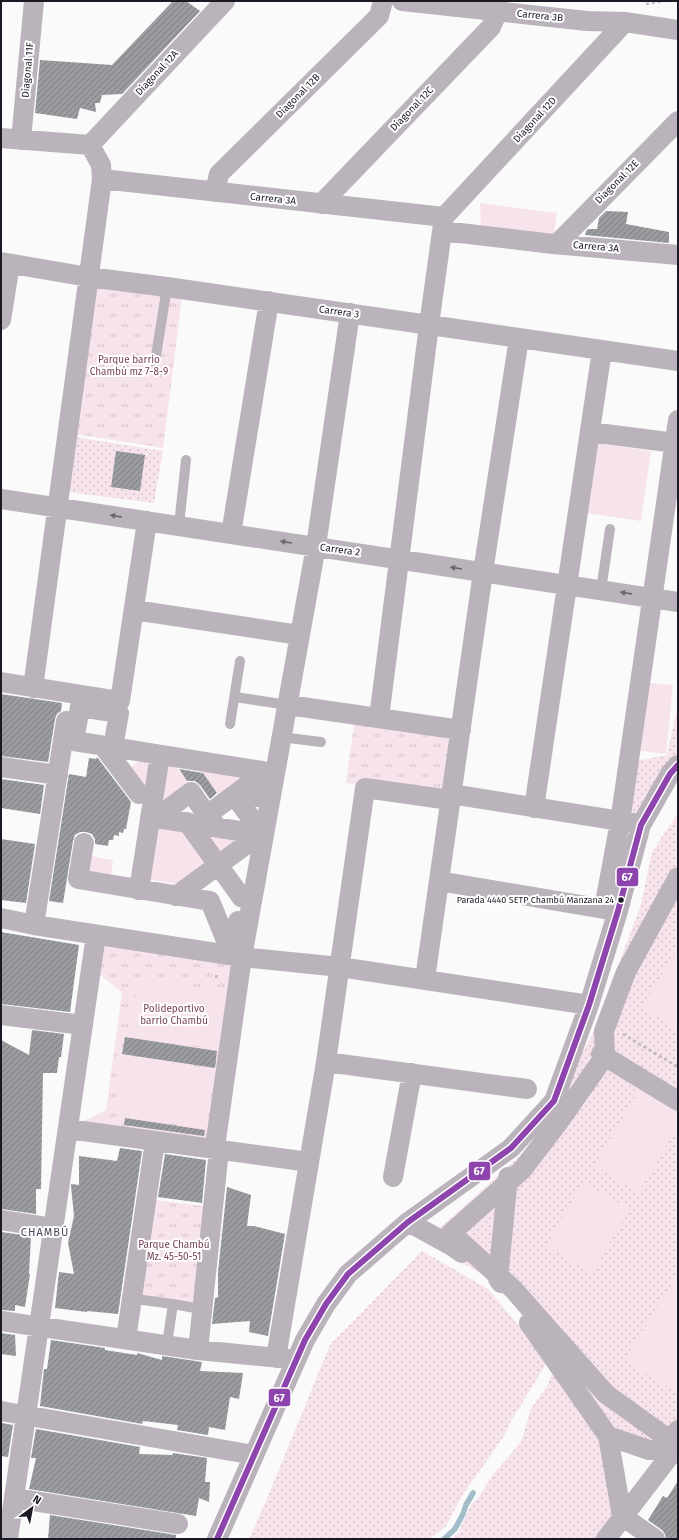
<svg xmlns="http://www.w3.org/2000/svg" width="679" height="1540" viewBox="0 0 679 1540" font-family="'Fira Sans',sans-serif">
	<style>
		.grass { fill: url(#grass-dots) }
		.park { fill: url(#park-tufts) }
		.garden { fill: #f7e3eb }
		.lines { fill: none; stroke-linecap: round; stroke-linejoin: round }
		.stream { stroke: #a2bcca; stroke-width: 5.5 }
		.building { fill: url(#building-hatch) }
		.path { stroke: #bdb9be; stroke-width: 2.5; stroke-dasharray: 3 3; stroke-linecap: butt }
		.lane { stroke: #bbb3bc; stroke-width: 10 }
		.street { stroke: #bbb3bc; stroke-width: 20 }
		.bus-1-casing { stroke: #fff; stroke-width: 9 }
		.bus-1 { stroke: #8e44ad; stroke-width: 6 }
		.oneway { fill: #6b6670 }
		.bus-dot { fill: #1b1924; stroke: #fff; stroke-width: 1.5 }
		.labels { text-anchor: middle; dominant-baseline: central; stroke-width: 4; stroke-linejoin: round; paint-order: stroke }
		.bus-label { font-size: 9px; fill: #1b1924; stroke: #fff; text-anchor: end }
		.street-label { font-size: 10px; fill: #1b1924; stroke: #fff }
		.park-label { font-size: 10px; fill: #78435c; stroke: #fff }
		.neighbourhood-label { font-size: 11px; letter-spacing: 1px; fill: #4a465e; stroke: #fff }
		.line-badge { stroke: #fff; stroke-width: 1.5 }
		.badge-label { font-size: 11px; text-anchor: middle; font-weight: bold; fill: #fff }
	</style>
	<defs>
		<pattern id="grass-dots" width="8" height="8" patternUnits="userSpaceOnUse"><rect width="8" height="8" fill="#f7e3eb"/><path d="M2 2h.1M6 6h.1" fill="none" stroke="#d3c2c9" stroke-width="1.8" stroke-linecap="round"/></pattern>
		<pattern id="park-tufts" width="24" height="20" patternUnits="userSpaceOnUse"><rect width="24" height="20" fill="#f7e3eb"/><path d="M3 7l-1-3M5 7V3M7 7l1-3M15 17l-1-3M17 17v-4M19 17l1-3" fill="none" stroke="#d3c2c9"/></pattern>
		<pattern id="building-hatch" width="6" height="6" patternUnits="userSpaceOnUse"><rect width="6" height="6" fill="#9a9ca0"/><path d="M-1 1l2-2M0 6l6-6M5 7l2-2" fill="none" stroke="#7d7e82"/></pattern>
	</defs>
	<rect width="100%" height="100%" fill="#fafafa"/>
	<path class="grass" d="M75,437L163,451L154,503L67,492Z
		M678,705V770L642,818L625,815L636,761L667,755Z
		M678,813V1439L669,1449L609,1436L539,1337L496,1282L424,1242L531,1146L592,1035L641,905L652,852Z
		M422,1251L488,1289L548,1361L511,1421L504,1436L463,1494L446,1526L430,1539H249L266,1501L330,1345Z
		M555,1367L606,1436L621,1516L605,1539H452L459,1531L471,1505L479,1497L494,1473L521,1442L531,1409L547,1386Z"/>
	<path class="park" d="M94,286L182,297L163,448L76,434Z
		M355,718L456,732L447,797L346,783Z
		M99,941L238,962L211,1144L74,1126L106,1110L122,992L95,971Z
		M148,1199L211,1207L199,1303L136,1295Z"/>
	<path class="garden" d="M480,203L557,213L553,243L481,233Z
		M596,443L651,451L641,521L586,513Z
		M642,682L673,685L666,754L634,750Z
		M146,756L156,757L150,796L126,771Z
		M163,760L172,761L191,787L160,810Z
		M197,765L255,774L222,799Z
		M153,825L188,831L213,865L185,885L145,879Z
		M199,832L246,840L219,860Z
		M84,855L113,860L110,881L81,876Z
		M678,947V1029L642,1008Z
		M138,978L228,992L220,1049L130,1036Z
		M123,1057L214,1070L205,1128L115,1114Z
		M640,1089L678,1112V1126L639,1192L594,1166Z
		M583,1182L629,1209L592,1273L546,1246Z
		M678,1274V1394L624,1360Z"/>
	<g class="lines">
		<path class="stream" d="M444,1539L455,1529L463,1514L466,1505L473,1493"/>
	</g>
	<path class="building" d="M173,1H186L200,11L122,94L102,95L100,103H95L96,112L80,108L77,119L35,113L40,60L112,65Z
		M606,211L628,212L626,224L669,232V243L585,235L586,231L588,229H597L599,218Z
		M116,451L145,455L140,491L111,487Z
		M1,694L62,703L61,711L57,714L55,719L48,762L1,756Z
		M97,757L131,802L126,829H124L123,833L119,832V836L114,835L113,840H109L108,846L95,844V839L92,834L86,832H80L75,835L73,841L63,903L49,901L69,774L86,777L89,758L96,759Z
		M179,769L203,773L217,793L210,799L200,785L195,781H187Z
		M1,779L44,785L40,814L1,808Z
		M1,839L35,844L26,903L1,900Z
		M1,932L79,945L70,1012L1,1004Z
		M32,1030L64,1034L61,1057H59L57,1073H43L41,1189H36V1214L1,1209V1040L29,1055Z
		M125,1037L217,1051L215,1068L122,1054Z
		M125,1118L205,1130L204,1136L124,1125Z
		M120,1148L142,1151L118,1314L87,1311V1312L55,1308L59,1272L74,1274L68,1243L74,1216L71,1186V1184L79,1185V1156L117,1161Z
		M165,1154L206,1160L202,1203L158,1197Z
		M227,1187L251,1195L247,1226H254L285,1234L268,1336L249,1332L250,1321L212,1324L215,1298L218,1297V1272Z
		M1,1232L31,1236L29,1274H30L25,1307L15,1305V1311L1,1310Z
		M1,1333L15,1335L16,1356L1,1354Z
		M51,1340L105,1348V1350L137,1355V1353L162,1360V1356L202,1362L200,1371L243,1373L239,1399L230,1397L225,1430L209,1427L208,1435L177,1430L178,1425L143,1421L142,1424L40,1406L44,1369H47Z
		M2,1423L13,1425L8,1457L1,1456Z
		M36,1429L140,1447L139,1454L172,1455L173,1453L207,1458L205,1482H210L209,1502L199,1498L196,1516L29,1489L36,1458H31Z
		M678,1481V1539H666L665,1534L662,1530L648,1520L663,1496L667,1498Z
		M50,1515L176,1535V1539H48Z"/>
	<g class="lines">
		<path class="path" d="M646,4L665,1
			M216,978L217,972
			M623,1034L678,1067"/>
		<path class="lane" d="M155,362L167,287
			M179,525L186,460
			M601,590L610,529
			M235,697L288,705
			M230,724L240,661
			M281,737L321,742
			M135,1299L173,1304L167,1344
			M173,1304L195,1308"/>
		<path class="street" d="M402,1L587,21L625,22L678,30
			M1,138L90,145
			M21,140L34,1
			M90,145L225,1
			M102,179L444,217
			M215,192L219,174L379,16L383,1
			M321,204L491,27L498,11
			M444,217L625,22
			M443,231L553,244L678,255
			M557,244L678,121
			M1,262L88,277L167,287L678,361
			M1,320L10,264
			M590,432L675,443
			M1,499L678,602
			M231,534L269,301
			M134,610L299,635
			M1,682L120,701L147,521
			M33,688L102,179L101,165L90,145
			M288,705L461,730
			M379,718L429,325L444,217
			M103,746L139,794
			M113,748L119,713L80,707L74,741L262,771L258,797
			M1,767L58,775
			M451,794L633,823
			M234,795L254,822
			M534,808L602,350
			M150,817L252,833
			M156,818L191,792L207,815
			M187,822L242,898
			M217,827L207,815L261,775
			M84,843L78,879L210,901L227,943L231,945L235,942L238,921
			M678,877L626,972L604,1031L605,1056L558,1123L522,1170L451,1233L513,1289L606,1394L670,1440L678,1430
			M439,881L616,911
			M139,890L160,755
			M176,896L251,841
			M604,908L620,822L678,420
			M1,918L34,925L242,957L340,967L589,1005
			M34,925L66,721
			M425,979L483,572L519,338
			M1,1015L83,1025
			M601,1054L678,1101
			M326,1062L527,1089
			M68,1129L309,1162
			M393,1177L412,1073
			M1,1220L53,1228
			M408,1222L452,1246L462,1253
			M501,1283L498,1279L508,1177
			M1,1321L198,1350L290,1359
			M529,1323L608,1436L622,1516L655,1539
			M126,1339L155,1141
			M198,1350L219,1150L215,1147L242,957L316,546L350,313
			M276,1358L326,1062L365,788L450,800
			M1,1411L254,1455
			M608,1436L649,1450H674L678,1453
			M14,1498L178,1524
			M8,1539L96,935
			M217,1539L305,1340L326,1304L348,1274L408,1222L511,1148L554,1101L589,1005L618,911L641,825L670,774L678,765
			M606,1539L678,1445"/>
		<g class="bus-1-casing">
			<path id="bus-1" d="M217,1539L305,1340L326,1304L348,1274L408,1222L511,1148L554,1101L589,1005L618,911L641,825L670,774L678,765"/>
		</g>
		<use href="#bus-1" class="bus-1"/>
	</g>
	<defs><path id="oneway-solid" d="M-6-.8H1V-3.2L6.5 0L1 3.2V.8H-6Z"/></defs>
	<g class="oneway">
		<use href="#oneway-solid" transform="translate(116 516) rotate(-171)"/>
		<use href="#oneway-solid" transform="translate(286 542) rotate(-171)"/>
		<use href="#oneway-solid" transform="translate(456 568) rotate(-171)"/>
		<use href="#oneway-solid" transform="translate(626 593) rotate(-172)"/>
	</g>
	<circle class="bus-dot" cx="621" cy="900" r="3.5"/>
	<g class="labels">
		<g class="bus-label">
			<text x="614" y="900">Parada 4440 SETP Chambú Manzana 24</text>
		</g>
		<g class="street-label">
			<text transform="translate(540 16) rotate(6)">Carrera 3B</text>
			<text transform="translate(28 70) rotate(-85)">Diagonal 11F</text>
			<text transform="translate(157 73) rotate(-47)">Diagonal 12A</text>
			<text transform="translate(298 96) rotate(-45)">Diagonal 12B</text>
			<text transform="translate(412 109) rotate(-46)">Diagonal 12C</text>
			<text transform="translate(535 120) rotate(-47)">Diagonal 12D</text>
			<text transform="translate(617 182) rotate(-45)">Diagonal 12E</text>
			<text transform="translate(273 199) rotate(6)">Carrera 3A</text>
			<text transform="translate(596 247) rotate(5)">Carrera 3A</text>
			<text transform="translate(339 312) rotate(8)">Carrera 3</text>
			<text transform="translate(340 550) rotate(8)">Carrera 2</text>
		</g>
		<g class="park-label">
			<text x="129" y="360">Parque barrio<tspan x="129" dy="12">Chambú mz 7-8-9</tspan></text>
			<text x="174" y="1009">Polideportivo<tspan x="174" dy="12">barrio Chambú</tspan></text>
			<text x="174" y="1245">Parque Chambú<tspan x="174" dy="12">Mz. 45-50-51</tspan></text>
		</g>
		<g class="neighbourhood-label">
			<text x="45" y="1232">CHAMBÚ</text>
		</g>
	</g>
	<g class="line-badge">
		<rect x="616" y="867" width="23" height="20" rx="4" fill="#8e44ad"/>
		<rect x="468" y="1161" width="23" height="20" rx="4" fill="#8e44ad"/>
		<rect x="268" y="1388" width="23" height="19" rx="4" fill="#8e44ad"/>
	</g>
	<g class="badge-label">
		<text x="627" y="881">67</text>
		<text x="479" y="1175">67</text>
		<text x="279" y="1402">67</text>
	</g>
	<rect width="679" height="1540" fill="none" stroke="#1b1924" stroke-width="4"/>
	<g transform="translate(32 1508) rotate(32)" stroke="#ffffff" stroke-width="3" paint-order="stroke">
	<path d="M0-3L7 15L0 10L-7 15Z" fill="#1b1924"/>
	<text y="-6" font-size="11" font-weight="bold" text-anchor="middle" fill="#1b1924">N</text>
	</g>
</svg>
